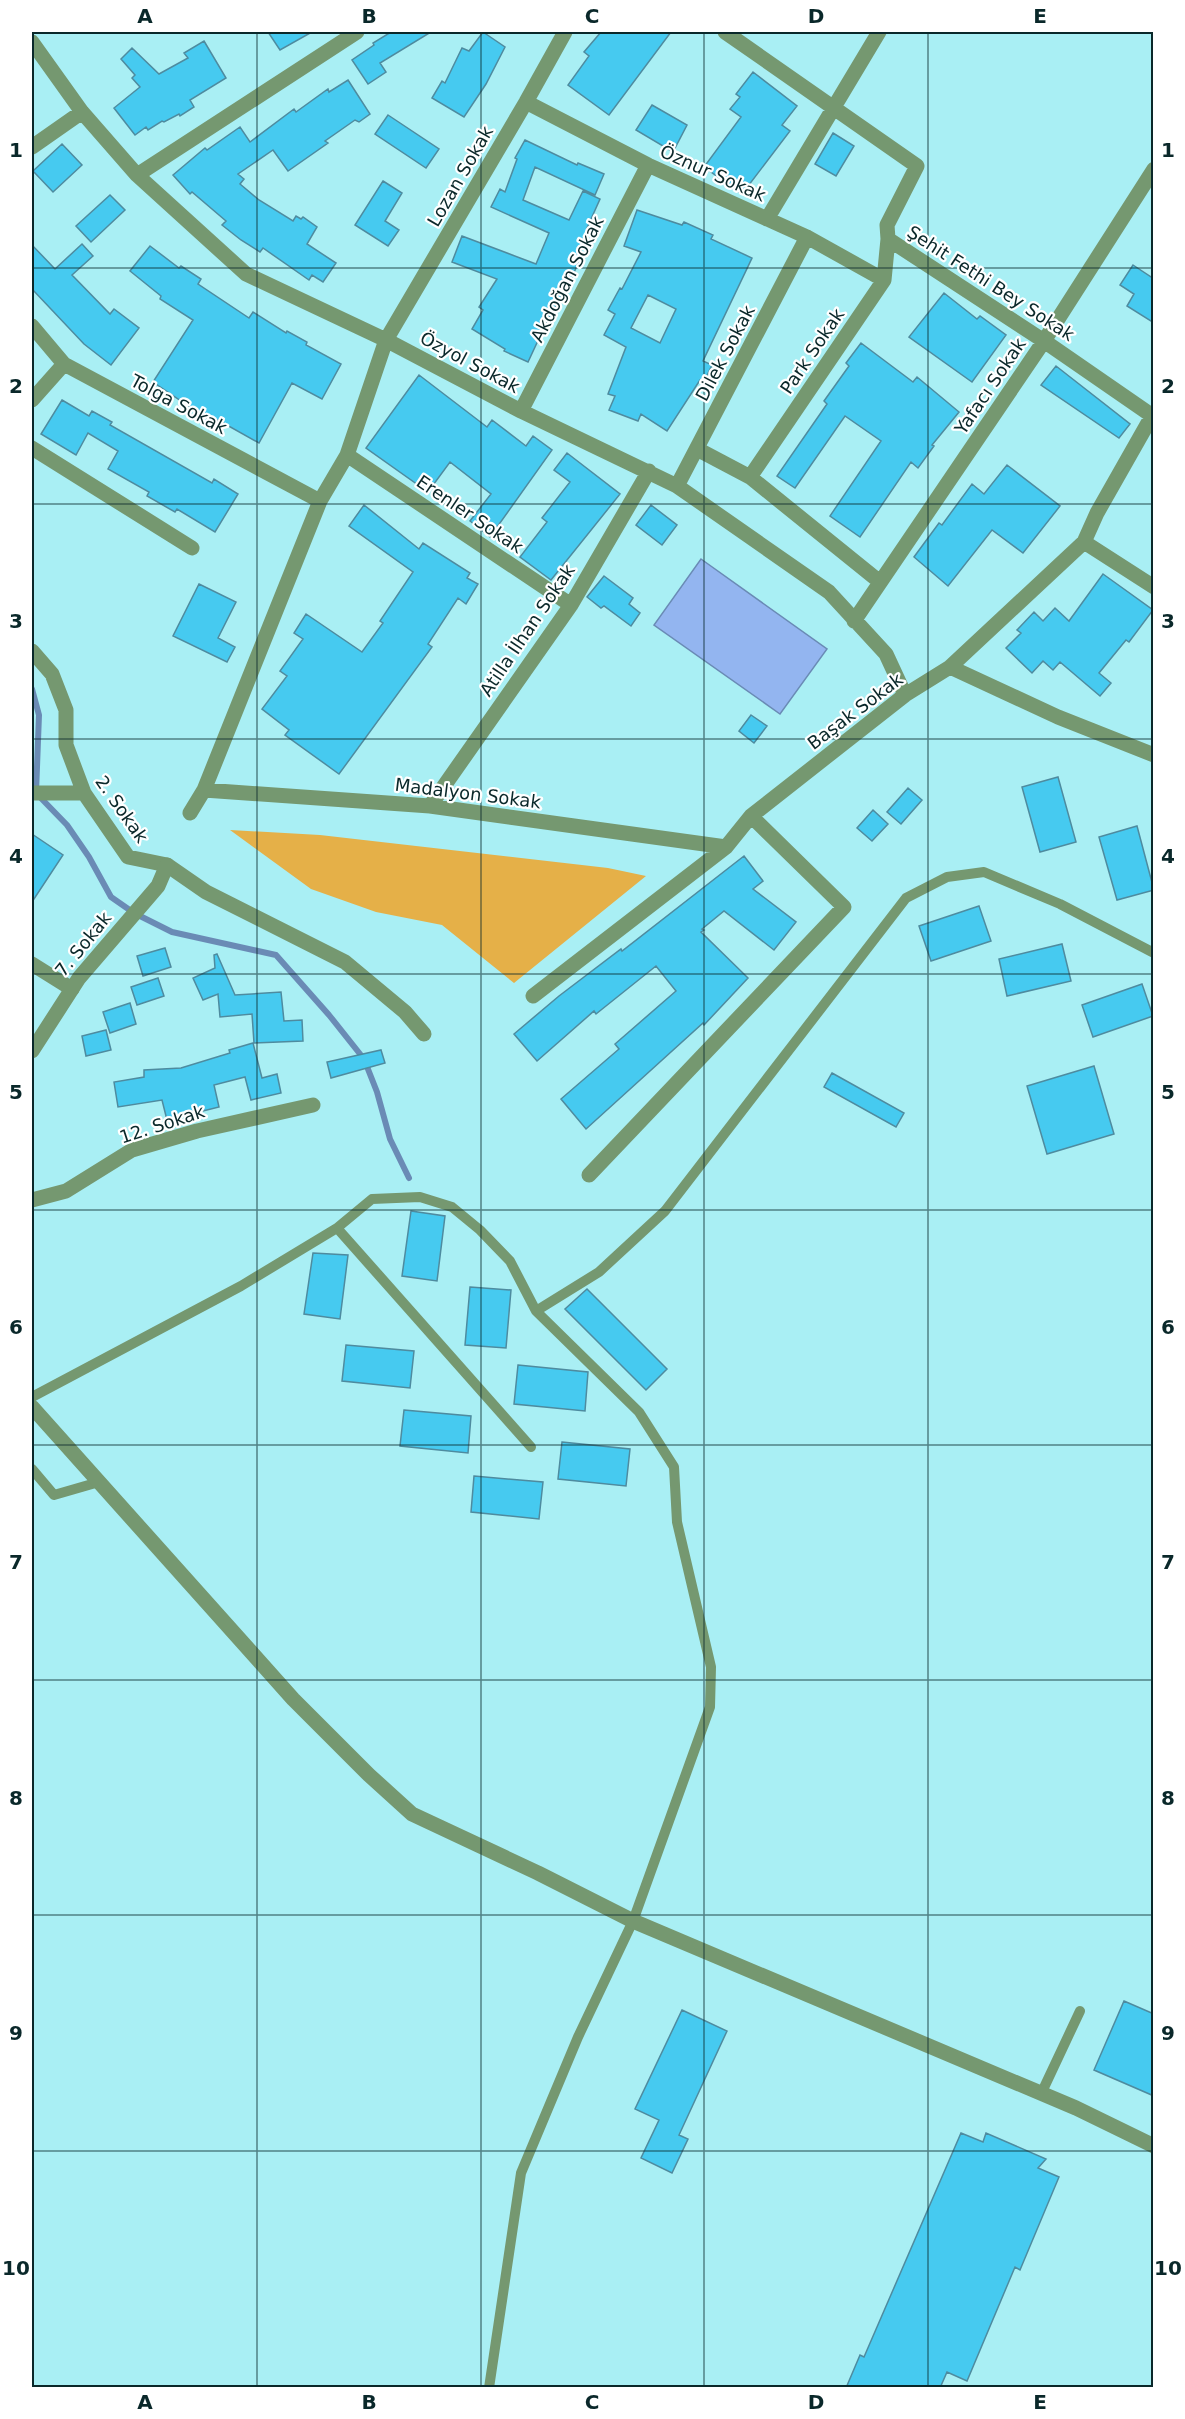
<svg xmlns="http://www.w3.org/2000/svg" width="1185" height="2419" viewBox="0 0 1185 2419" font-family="'DejaVu Sans',sans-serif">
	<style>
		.green { fill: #e5b048 }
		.water { fill: #93b5f0; stroke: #6a8bb5; stroke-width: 1.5 }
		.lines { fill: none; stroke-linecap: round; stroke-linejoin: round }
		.stream { stroke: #6a8bb5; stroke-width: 6 }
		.building { fill: #46caf0; stroke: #4e8b9f; stroke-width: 1.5; fill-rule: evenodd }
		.service { stroke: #759870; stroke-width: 10 }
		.minor { stroke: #759870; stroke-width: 15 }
		.tertiary { stroke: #759870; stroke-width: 15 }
		.grid { fill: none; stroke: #0a282a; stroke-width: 1.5; stroke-opacity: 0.55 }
		.labels { text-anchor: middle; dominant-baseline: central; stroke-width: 4.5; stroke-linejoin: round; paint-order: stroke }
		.street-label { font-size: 18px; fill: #0a282a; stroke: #fff }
		.neatline { fill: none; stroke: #0a282a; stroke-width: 2 }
		.grid-label { font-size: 20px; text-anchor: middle; font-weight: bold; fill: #0a282a }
	</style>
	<rect width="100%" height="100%" fill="#a9eff4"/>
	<path class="green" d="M230,830L320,835L608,868L646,876L514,983L442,925L376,912L311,889Z"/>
	<path class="water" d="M701,559L827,649L780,714L654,625Z"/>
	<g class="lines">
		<path class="stream" d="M32,689L39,715L36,793L67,825L89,857L111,897L134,913L172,932L276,955L329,1015L364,1059L377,1092L390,1139L409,1178"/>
	</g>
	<path class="building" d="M268,32H312L280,50Z
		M391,32H431L380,63L386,72L368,84L352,60L374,45L373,43Z
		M483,32L505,47L486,84L464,117L432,98L442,81L445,83L462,48L469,51Z
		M601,32H671L609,115L568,85L589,56L584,52Z
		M204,41L226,78L190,100L194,107L180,116L179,114L164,122L162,121L148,130L146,127L135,135L114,108L140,87L132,78L135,75L121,59L132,48L159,74L188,58L184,53Z
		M753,72L797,106L782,125L790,131L742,194L704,167L741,117L730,109L740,97L736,94Z
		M348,80L370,114L359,122L355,120L325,141L328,143L288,171L273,150L238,174L244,179L240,184L259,200L293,221L296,216L301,219L303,217L317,227L307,244L336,263L323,282L312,275L309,280L263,248L260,252L241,240L222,225L226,221L192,192L190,194L173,175L205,148L207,150L240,127L250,142L294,109L296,112L328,89L329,92Z
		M652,105L687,125L673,152L636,130Z
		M388,115L439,149L426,168L375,134Z
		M833,133L854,146L836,176L815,164Z
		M525,140L577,165L578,163L604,174L595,195L535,167L523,200L569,220L583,191L600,199L587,228L590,229L577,260L579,261L570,282L549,317L528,362L504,351L505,349L472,329L483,310L479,307L497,279L452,262L462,236L536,264L549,233L491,207L500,189L505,192L517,159L515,158Z
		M62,144L82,165L53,192L33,171Z
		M383,181L402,193L385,221L399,230L388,246L355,225Z
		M110,195L125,210L91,242L76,226Z
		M637,210L682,225L684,222L713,235L711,239L752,258L703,361L712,365L704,382L700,380L667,431L641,414L638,421L609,410L615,396L608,394L626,347L604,335L615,314L608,310L620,288L622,289L641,252L624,246ZM648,295L676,309L660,343L631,328Z
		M82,244L93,256L72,275L110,314L114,309L139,328L111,365L84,344L32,289V245L55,269Z
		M150,246L179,268L181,266L201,279L198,284L249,318L253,312L286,333L287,331L307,342L306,345L341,364L322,399L292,383L259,443L218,420L215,424L153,382L193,320L160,299L161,296L130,271Z
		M1133,265L1154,279V323L1127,306L1134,294L1120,285Z
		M944,293L977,319L980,316L1006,335L972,382L909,337Z
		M861,343L913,382L917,377L959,412L932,445L934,446L918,468L911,462L860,537L830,516L881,441L845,416L795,488L777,476L827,404L824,401L849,366L846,363Z
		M1056,366L1130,424L1119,438L1041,385Z
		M419,375L487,427L492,420L526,446L533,436L552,450L490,537L470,521L491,494L450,462L428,492L366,448Z
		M62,400L89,416L92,411L112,422L110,425L212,483L214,479L238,494L215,532L177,509L175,512L147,496L149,492L108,469L118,451L88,433L76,455L41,434Z
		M567,453L620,494L551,580L520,557L547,522L542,518L570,482L554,470Z
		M1007,465L1060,506L1023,553L992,530L948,586L914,557L939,523L942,525L972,484L984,494Z
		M364,505L419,549L423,543L470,573L467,578L478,584L466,604L458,598L428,644L432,647L339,774L285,735L289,730L262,709L287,676L280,671L303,639L294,633L306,614L362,652L383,623L380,621L413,572L349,526Z
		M651,505L677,525L662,545L636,525Z
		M1103,574L1153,610L1129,642L1126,640L1099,673L1111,683L1100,696L1060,662L1053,670L1043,661L1032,673L1006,648L1021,633L1017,630L1034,612L1043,621L1055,608L1069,621Z
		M604,576L633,598L629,604L640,613L631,626L604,606L601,608L587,597Z
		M199,584L236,602L218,638L235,647L227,662L173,636Z
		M751,715L767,726L754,743L739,731Z
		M1058,777L1076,842L1040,852L1022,787Z
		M908,788L922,800L901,824L887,812Z
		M873,810L888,824L872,841L857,828Z
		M1137,826L1154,890L1117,900L1099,837Z
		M32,834L63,855L32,902Z
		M744,856L763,881L753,889L796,922L774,950L724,911L702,929L704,930L701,932L748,978L704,1025L703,1023L586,1129L561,1099L619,1049L615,1044L676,991L656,966L596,1014L594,1011L537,1061L514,1034L559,996L621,949L622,951Z
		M979,906L991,941L931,961L919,926Z
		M1062,944L1071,981L1007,996L999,959Z
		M165,948L171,967L143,976L137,956Z
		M217,954L235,995L281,992L284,1021L302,1020L303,1041L254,1043L252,1014L220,1017L218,994L203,1000L193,978L215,968L214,955Z
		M158,978L164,996L137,1005L131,987Z
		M1142,984L1153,1016L1093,1037L1082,1005Z
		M130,1003L136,1024L110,1033L103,1012Z
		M106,1030L111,1050L86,1056L82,1036Z
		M253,1043L262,1078L277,1074L281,1093L251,1100L245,1077L214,1085L219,1107L167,1120L162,1100L118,1107L114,1082L144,1077V1070L181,1068L230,1053L229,1050Z
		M381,1050L385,1063L331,1078L327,1062Z
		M1094,1066L1114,1134L1047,1154L1027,1086Z
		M832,1073L904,1113L896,1127L824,1087Z
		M411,1211L445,1216L437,1281L402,1276Z
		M313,1253L348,1255L340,1319L304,1314Z
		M470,1287L511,1290L506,1348L465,1345Z
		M587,1289L667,1369L646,1390L565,1309Z
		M346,1345L414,1351L410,1388L342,1381Z
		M518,1365L588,1372L585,1411L514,1404Z
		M404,1410L471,1416L468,1453L400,1446Z
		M562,1442L630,1449L626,1486L558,1479Z
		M474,1476L543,1482L539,1519L471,1512Z
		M1124,2001L1154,2014V2096L1094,2070Z
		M682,2010L727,2031L679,2135L688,2139L672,2173L641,2158L659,2120L635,2109Z
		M961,2133L983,2142L986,2133L1046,2159L1038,2168L1059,2177L1020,2270L1015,2267L967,2381L947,2372L940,2388H846L860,2355L864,2357Z"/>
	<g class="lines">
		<path class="service" d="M337,1228L531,1447
			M32,1397L241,1286L337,1228L372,1199L420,1197L452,1207L480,1230L510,1261L536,1311L599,1272L665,1211L906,898L947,877L984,872L1060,904L1154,953
			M32,1469L54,1495L99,1482
			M1041,2094L1080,2011
			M489,2388L521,2173L578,2037L633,1921L710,1707L711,1667L677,1522L674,1467L639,1412L536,1311"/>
		<path class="minor" d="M725,32L917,166L887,225L888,239L1044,341L1154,417
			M32,42L82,112L137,175L246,274L386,340L521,411L677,486L829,592L886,654L905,695
			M526,102L648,165L807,237L884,280
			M32,147L82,112
			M137,175L357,32
			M767,219L879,32
			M32,326L64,364L320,501
			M32,400L64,364
			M521,411L648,165
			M32,448L192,548
			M697,449L750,477L880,582
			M347,455L571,605
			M750,477L884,280L888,239
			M677,486L807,237
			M1084,542L1154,587
			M854,621L1044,341L1154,169
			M32,651L52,674L66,710V745L84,793L128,857L167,865L206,892L345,962L405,1012L424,1034
			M950,667L1058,717L1154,755
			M204,790L430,806L726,847
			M32,793H84
			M430,806L571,605L649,471
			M190,813L204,790L320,501L347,455L386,340L526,102L565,32
			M32,964L72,989
			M533,996L726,847L751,816L905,695L950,667L1084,542L1097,513L1152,416
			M589,1175L844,907L751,816
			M32,1200L66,1191L132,1150L197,1131L313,1105
			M32,1407L293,1699L369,1775L412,1814L538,1873L633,1921L1076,2108L1154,2146"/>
		<path class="tertiary" d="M32,1051L79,978L158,886L167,865"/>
	</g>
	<path class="grid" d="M257,32V2388M481,32V2388M704,32V2388M928,32V2388M32,268H1154M32,504H1154M32,739H1154M32,974H1154M32,1210H1154M32,1445H1154M32,1680H1154M32,1915H1154M32,2151H1154"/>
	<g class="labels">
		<g class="street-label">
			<text transform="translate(713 173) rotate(24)">Öznur Sokak</text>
			<text transform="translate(460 176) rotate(-60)">Lozan Sokak</text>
			<text transform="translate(567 279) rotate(-63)">Akdoğan Sokak</text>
			<text transform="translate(991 283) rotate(33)">Şehit Fethi Bey Sokak</text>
			<text transform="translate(812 351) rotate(-56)">Park Sokak</text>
			<text transform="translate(725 353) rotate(-62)">Dilek Sokak</text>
			<text transform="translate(470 362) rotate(28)">Özyol Sokak</text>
			<text transform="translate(990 386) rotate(-56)">Yafacı Sokak</text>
			<text transform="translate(179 404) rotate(28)">Tolga Sokak</text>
			<text transform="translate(470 514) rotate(34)">Erenler Sokak</text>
			<text transform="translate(527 630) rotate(-56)">Atilla İlhan Sokak</text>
			<text transform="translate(855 711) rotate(-37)">Başak Sokak</text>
			<text transform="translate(468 793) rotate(7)">Madalyon Sokak</text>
			<text transform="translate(122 809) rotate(55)">2. Sokak</text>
			<text transform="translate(83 944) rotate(-51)">7. Sokak</text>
			<text transform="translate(162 1124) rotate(-18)">12. Sokak</text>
		</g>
	</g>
	<rect width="1185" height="2419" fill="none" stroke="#ffffff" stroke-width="66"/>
	<rect x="33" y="33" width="1119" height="2353" class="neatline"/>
	<g class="grid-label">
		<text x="145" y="23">A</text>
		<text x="369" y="23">B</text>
		<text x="592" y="23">C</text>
		<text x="816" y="23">D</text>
		<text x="1040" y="23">E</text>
		<text x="16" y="157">1</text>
		<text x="1168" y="157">1</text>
		<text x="16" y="393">2</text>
		<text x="1168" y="393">2</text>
		<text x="16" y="628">3</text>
		<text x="1168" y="628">3</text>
		<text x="16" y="863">4</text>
		<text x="1168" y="863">4</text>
		<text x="16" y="1099">5</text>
		<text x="1168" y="1099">5</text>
		<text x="16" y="1334">6</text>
		<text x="1168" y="1334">6</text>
		<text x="16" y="1569">7</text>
		<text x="1168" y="1569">7</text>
		<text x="16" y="1805">8</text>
		<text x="1168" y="1805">8</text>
		<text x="16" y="2040">9</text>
		<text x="1168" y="2040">9</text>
		<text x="16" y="2275">10</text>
		<text x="1168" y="2275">10</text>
		<text x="145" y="2409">A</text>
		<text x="369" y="2409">B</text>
		<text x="592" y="2409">C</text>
		<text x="816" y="2409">D</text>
		<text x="1040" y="2409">E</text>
	</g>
</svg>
